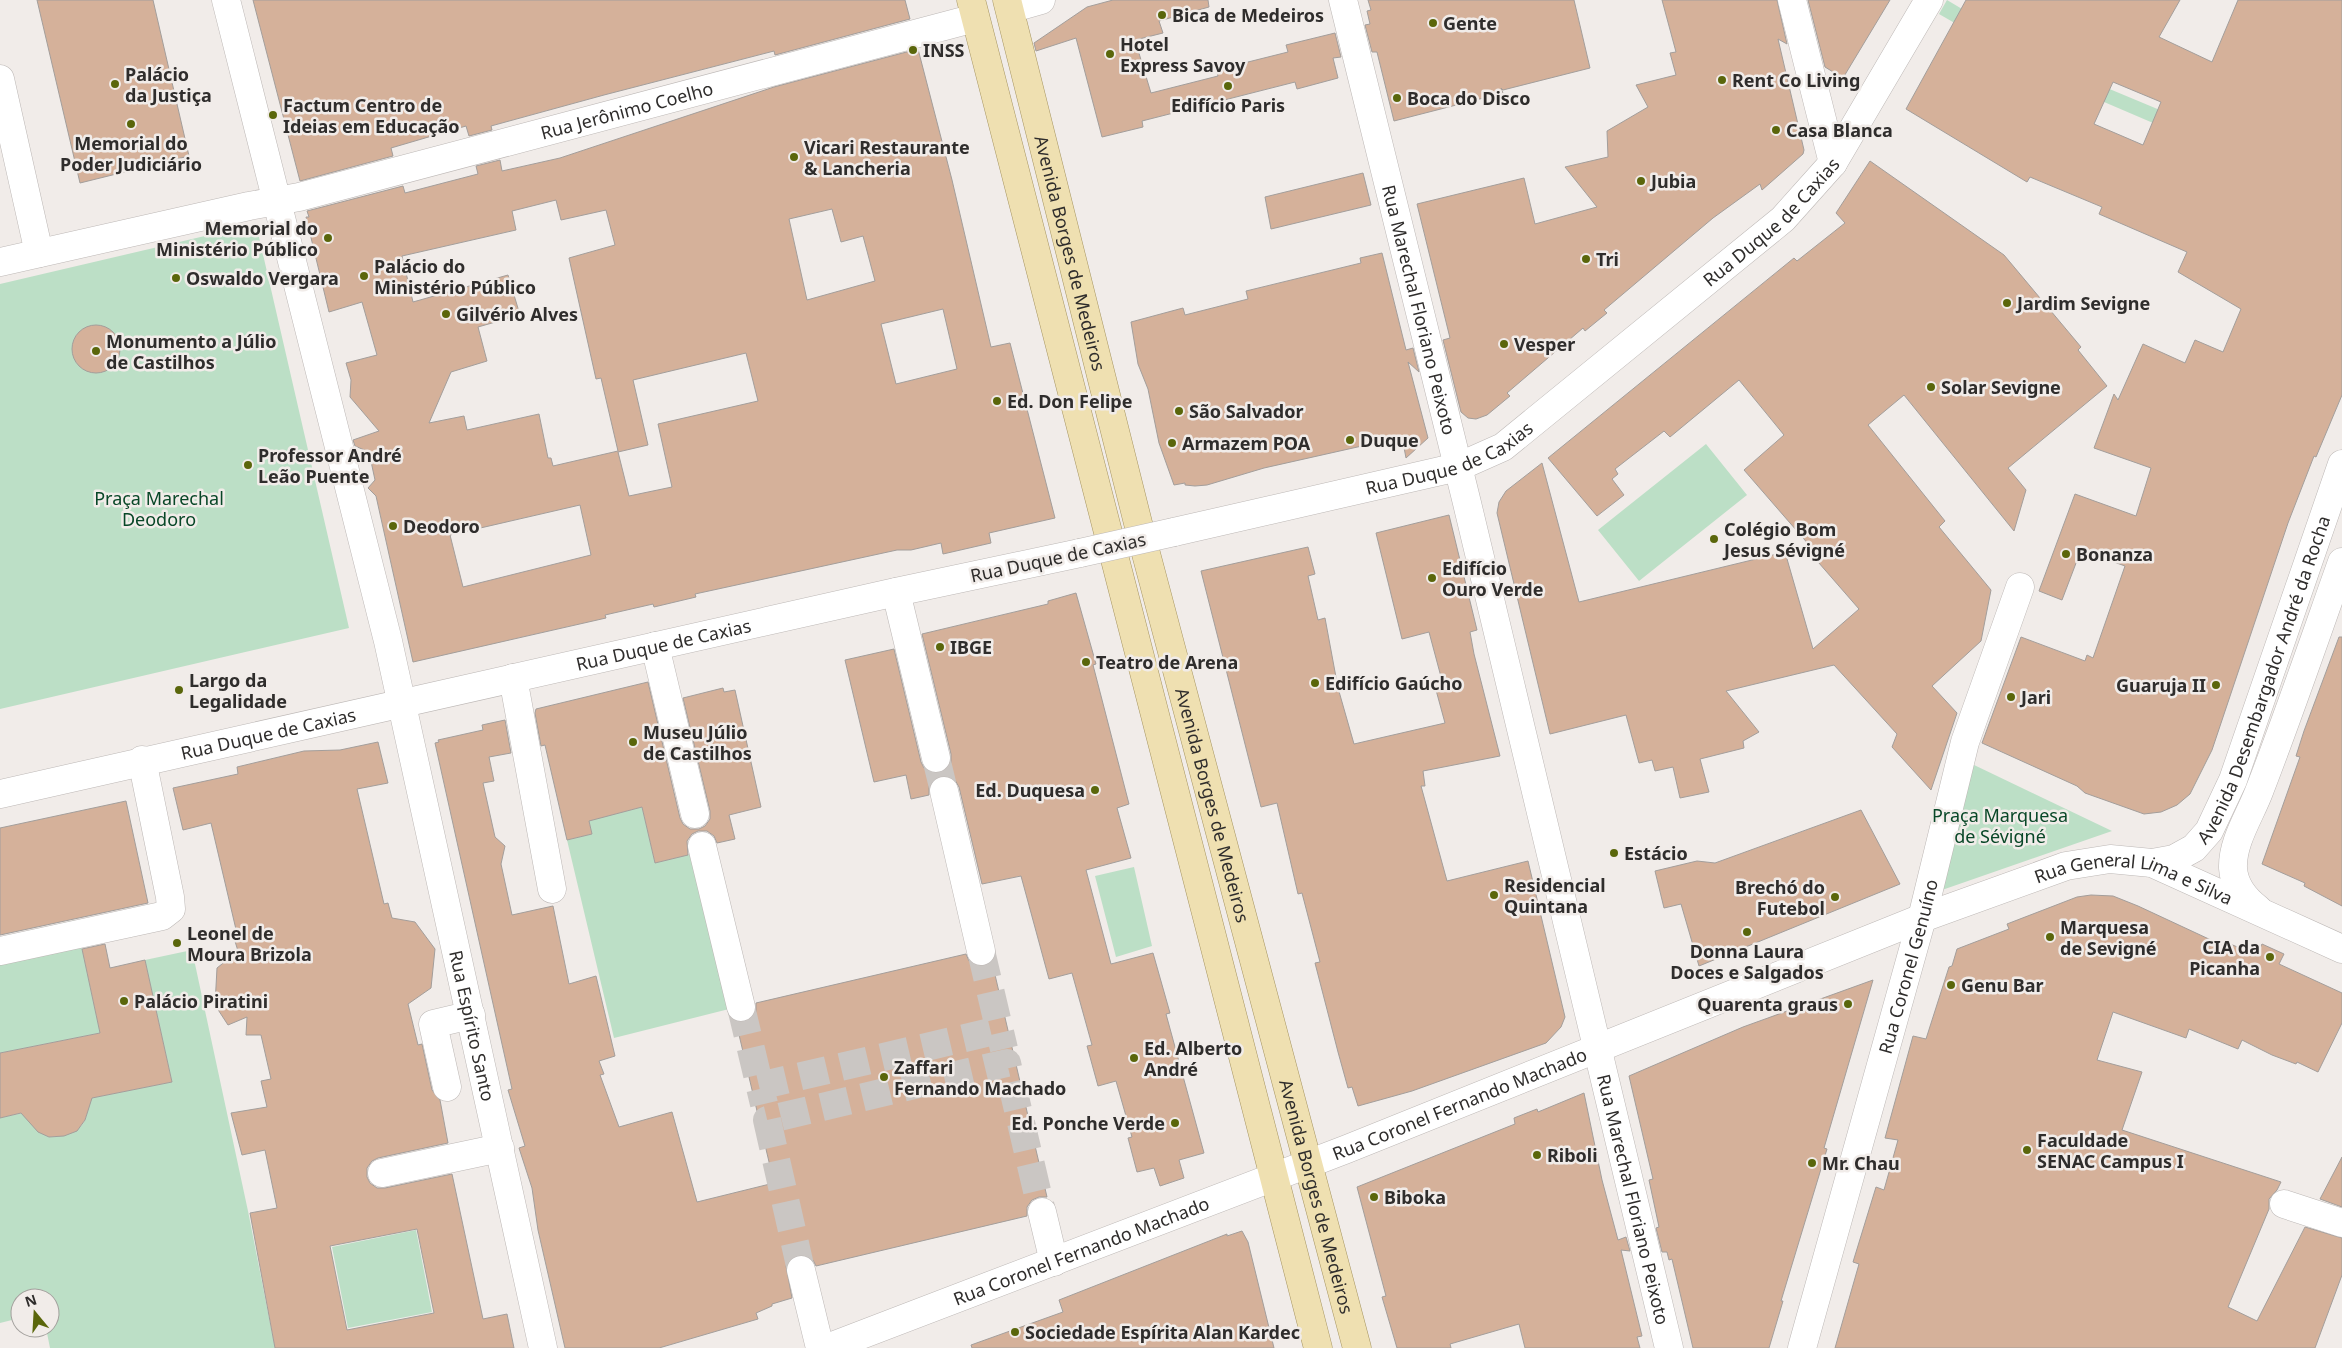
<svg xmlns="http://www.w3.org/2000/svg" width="2342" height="1348" viewBox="0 0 2342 1348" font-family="'Noto Sans',sans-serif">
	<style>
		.green { fill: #bcdfc6 }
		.building { fill: #d5b19a; stroke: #a39e9b; fill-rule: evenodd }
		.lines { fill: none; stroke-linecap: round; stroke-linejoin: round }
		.minor-tunnel { stroke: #cac6c3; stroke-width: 28; stroke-dasharray: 28 14; stroke-linecap: butt }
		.minor-casing { stroke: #bdb8b6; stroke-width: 29 }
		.major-casing { stroke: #a59461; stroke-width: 29 }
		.minor { stroke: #fff; stroke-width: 28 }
		.major { stroke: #efe0b1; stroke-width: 28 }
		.minor-bridge-casing { stroke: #bdb8b6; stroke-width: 29; stroke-linecap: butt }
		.minor-bridge { stroke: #fff; stroke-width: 28 }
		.poi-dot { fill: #5a660b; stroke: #f1ece9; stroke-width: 2 }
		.labels { text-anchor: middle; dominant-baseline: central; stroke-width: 5; stroke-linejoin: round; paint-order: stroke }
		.poi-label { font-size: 18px; font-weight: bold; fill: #2f2d2c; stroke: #f1ece9; text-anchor: start }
		.street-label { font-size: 18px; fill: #2f2d2c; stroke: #f1ece9 }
		.park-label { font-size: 18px; fill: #084727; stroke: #f1ece9 }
	</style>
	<rect width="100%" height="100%" fill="#f1ece9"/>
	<path class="green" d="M1947,0L2064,70L2342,186V204L2055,81L1939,14Z
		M256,224L349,628L0,709V284Z
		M1706,444L1747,495L1639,581L1598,530Z
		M1972,764L2112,831L1942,890Z
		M583,794L615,814L642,807L655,863L695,853L733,1008L614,1038L567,840L592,834Z
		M1134,867L1152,946L1116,957L1095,876Z
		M76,920L100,1033L0,1053V937Z
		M192,950L248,1211L275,1348H50L46,1328H50V1298H20V1318L0,1323V1118L27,1112L49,1137C74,1136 91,1127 87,1099L172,1082L145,960Z
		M416,1230L432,1312L348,1328L332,1247Z"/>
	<path class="building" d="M37,0H153L189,156L80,183Z
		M253,0H905L910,19L775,55L774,51L604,95L491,126L492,130L469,136L466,126L391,148L393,156L300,181Z
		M1113,0H1208L1209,7L1159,21L1163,33L1135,40L1151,93L1218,76L1216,70L1288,52L1286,45L1335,33L1341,57L1333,58L1338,78L1297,89L1295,82L1142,121L1143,127L1102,137L1076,38L1036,51L1034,43L1087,7Z
		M1368,0H1574L1590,68L1503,90L1501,88L1503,93L1394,121L1377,52H1372L1365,25L1370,24L1367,11L1371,10Z
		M1662,0H1777L1787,44L1778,39L1804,150L1803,154L1762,190L1760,184L1713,218L1604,310L1607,313L1585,331L1583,328L1507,393L1510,396L1487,415L1476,419L1468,418L1461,412L1443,340L1450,338L1417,204L1524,178L1535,224L1597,207L1565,167L1608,157L1607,131L1648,107L1636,85L1676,75L1670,53L1676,52Z
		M1808,0H1890L1843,78L1825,67Z
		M1966,0H2180L2159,37L2212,62L2238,0H2342V395L2316,457L2314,456L2288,523L2212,750L2190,794L2177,805L2161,812L2144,814L2085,793L2077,786L1982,743L2021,637L2085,661L2087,655L2093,658L2125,566L2081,550L2062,600L2039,591L2075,494L2136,516L2151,468L2094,448L2114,394L2118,400L2143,344L2185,363L2195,340L2223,352L2241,309L2178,272L2187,252L2099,214L2102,207L2030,177L2027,182L1906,109ZM2113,82L2161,102L2143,145L2094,124Z
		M918,49L952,180L991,347L1010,343L1055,518L989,533L991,543L943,554L941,543L911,550H897L695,594L696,597L654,607L653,604L605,615L606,618L413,662L376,496L368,488L375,480L369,452L355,446L353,440L379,431L350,397L351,380L346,363L377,355L362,302L329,312L306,217H309L307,211L403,186L405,193L478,174L476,166L500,160L502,171L560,158L774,87ZM556,200L561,220L606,210L615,245L569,258L596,379L601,378L618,451L553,466L551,458H548L539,414L467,430L464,416L429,423L451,372L487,361L478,327L520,315L508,275L413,302L402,256L516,230L512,211ZM832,209L841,242L863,236L875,281L807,300L789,219ZM943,309L957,369L896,384L881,324ZM746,353L758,401L658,424L672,487L629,496L618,452L648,445L633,380ZM580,505L591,555L463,587L450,535Z
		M1870,161L2004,255L2081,347L2078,350L2107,386L2008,468L2026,490L2014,531L1904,395L1868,425L1945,521L1939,527L1991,590L1981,641L1932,686L1957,713L1931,790L1892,747L1897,734L1834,665L1726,691L1759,732L1743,741L1744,748L1700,759L1709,792L1680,798L1673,767L1655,771L1652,760L1639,763L1626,715L1550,734L1497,513L1499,502L1506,491L1542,463L1579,602L1785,552L1813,649L1859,609L1805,547L1810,546L1744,470L1784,435L1739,380L1670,437L1664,431L1615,469L1618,474L1612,479L1624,495L1597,516L1548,458L1794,258L1797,261L1845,223L1836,213Z
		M1363,173L1371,205L1271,229L1265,197Z
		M1382,253L1406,350L1413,348L1419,372L1408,362L1428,438L1406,458L1402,437L1264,468L1207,485L1195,486L1185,485V483L1174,485L1159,443L1148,389L1138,364L1131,322L1183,308L1185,315L1248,299L1246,291L1361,263L1360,258Z
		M72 349a24 24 0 1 1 48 0a24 24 0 1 1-48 0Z
		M1449,515L1477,630L1470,632L1474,654L1500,756L1423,771L1425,786H1421L1447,881L1528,861L1565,1017L1561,1027L1546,1043L1412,1091L1358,1106L1352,1087L1348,1088L1338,1052L1315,963L1320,962L1302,893L1298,894L1277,803L1261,807L1201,571L1308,547L1315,574L1308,576L1318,620L1325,618L1338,688L1354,744L1445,723L1436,690L1444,688L1429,632L1402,639L1376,533Z
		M1076,593L1096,664L1093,665L1129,804L1117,808L1131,858L1086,870L1111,964L1153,953L1170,1013L1166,1014L1204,1153L1179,1160L1184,1178L1160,1186L1154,1168L1137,1172L1128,1138L1132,1137L1116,1081L1098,1086L1087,1046L1092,1045L1072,973L1049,979L1021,876L982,884L959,787L955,780L948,776H940L933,780L929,786V795L911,799L906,775L874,782L845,660L894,649L921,762L924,768L931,773H940L947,769L951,763V754L922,634L1048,604V601Z
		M2339,637H2342V906L2304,886L2305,883L2262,864L2300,757L2296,756L2304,731Z
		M648,682L680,818L683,824L690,829H699L705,826L710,819V811L683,698L723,688L724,692L735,690L761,807L729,815L735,839L717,843L714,836L707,831H698L692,834L687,841L688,855L655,863L642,807L589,821L592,834L567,840L545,745L541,746L535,713L536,709Z
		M505,720L511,753L489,757L494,781L483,783L495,837L505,846L501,864L512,915L553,906L569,984L596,976L615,1056L599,1061L604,1074L600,1075L619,1127L672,1112L697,1202L774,1183L736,1022H744L751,1019L756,1012V1003L966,954L969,961L976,966H984L992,962L1047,1197H1039L1032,1200L1027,1207V1216L816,1266L813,1260L806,1255H797L790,1259L786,1266L792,1298L772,1304V1306L756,1313L758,1319L659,1348H565L538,1230L532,1188L519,1148L525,1146L508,1090L512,1089L435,743L439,742L438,740L483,730L482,725Z
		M378,742L388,783L357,789L384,904L388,903L392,918L415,922L435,949L431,988L408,1004L418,1045L422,1044L432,1090L440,1100L448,1143L378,1158L372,1161L367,1168V1177L370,1183L377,1188H385L452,1174L483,1319L507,1314L514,1348H275L250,1213L277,1208L265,1150L242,1155L231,1113L267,1107L261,1081L271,1079L261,1035H246L247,1017L228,1025L215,1005L217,968L238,951L234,938H238L211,823L183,830L173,788L238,774L237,767L304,751L340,750ZM417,1229L434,1313L347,1330L330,1246Z
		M126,801L148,903L0,935V828Z
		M1861,810L1900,884L1699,966L1681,904L1664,908L1655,871L1697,861L1715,863Z
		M2091,895L2113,896L2138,906L2226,947L2228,943L2256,955L2262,944L2284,954L2279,964L2342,993V1023L2318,1072L2297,1062L2296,1064L2272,1055L2242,1040L2238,1049L2189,1029L2186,1038L2113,1012L2097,1060L2142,1072L2122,1130L2281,1182L2277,1190L2269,1199V1209L2228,1307L2257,1321L2305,1227L2342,1238V1275L2315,1348H1835L1859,1264L1853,1262L1876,1187L1884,1190L1898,1140L1885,1138L1913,1036L1926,1039L1949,967L1952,966L1957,949L2009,929L2007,924L2077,897Z
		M105,944L110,968L145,960L172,1082L92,1098L85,1120L77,1131L64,1136L49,1137L38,1132L21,1113L0,1118V1053L100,1033L82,949Z
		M1873,980L1824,1148L1827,1149L1781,1301H1783L1769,1348H1693L1672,1259L1669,1260L1667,1252H1662L1656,1228L1659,1227L1649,1180L1653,1179L1629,1076L1743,1027Z
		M1584,1093L1602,1180L1618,1240L1626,1237L1630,1251L1621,1250L1642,1336L1637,1337L1640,1348H1525L1519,1324L1450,1344L1451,1348H1397L1382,1297L1386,1296L1357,1187L1515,1124L1514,1118L1537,1109L1538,1112Z
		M2342,1157V1207L2320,1199Z
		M1242,1231L1248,1242L1274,1348H972L971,1345L1063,1312L1059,1300L1227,1234V1236Z"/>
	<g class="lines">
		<path class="minor-tunnel" d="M936,758L944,791
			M981,951L1004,1049
			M741,1007L764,1104
			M759,1086L999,1030
			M801,1270L767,1120L1007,1063L1042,1212"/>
		<g class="minor-casing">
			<g id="minor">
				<path id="s1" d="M226,0L388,641L543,1348"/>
				<path id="s2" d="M1343,0L1467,503L1669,1348"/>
				<path d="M1792,0L1833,163"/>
				<path d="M1010,9L1041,0"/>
				<path d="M0,79L39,253"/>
				<path id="s3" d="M0,262L249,206L299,197L975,18"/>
				<path id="s4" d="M1174,532L1458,467L1503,447L1783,219L1833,163L1929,0"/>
				<path d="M896,592L936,758"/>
				<path d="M655,646L695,814"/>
				<path d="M513,678L552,889"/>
				<path d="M944,791L981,951"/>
				<path id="s5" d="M0,794L896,592L1080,553"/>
				<path d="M702,846L741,1007"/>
				<path id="s6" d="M2152,863L2174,859L2194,848L2209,831L2233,780L2342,464"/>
				<path d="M2258,909C2245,899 2234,886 2233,868C2232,841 2251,814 2260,789C2289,714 2315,638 2342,562"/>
				<path d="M0,951L162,916L171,909L170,897L142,760"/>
				<path d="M447,1087L433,1024L471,1015"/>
				<path d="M382,1173L500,1148"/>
				<path d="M2284,1204L2342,1223"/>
				<path d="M1042,1212L1054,1262"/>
				<path d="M801,1270L820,1348"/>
				<path id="s7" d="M827,1348L1347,1149L1922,918L2066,866L2110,859L2152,863L2342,949"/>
				<path id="s8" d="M1802,1348L1922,918L1965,742L2020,587"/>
			</g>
		</g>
		<g class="major-casing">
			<g id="major">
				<path d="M971,0L1318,1348"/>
				<path id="s9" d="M1007,0L1140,531L1357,1348"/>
			</g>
		</g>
		<use href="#minor" class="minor"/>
		<use href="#major" class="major"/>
		<g class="minor-bridge-casing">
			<path id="minor-bridge" d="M1080,553L1174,532"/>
		</g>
		<use href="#minor-bridge" class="minor-bridge"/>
	</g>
	<g class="poi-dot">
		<circle cx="1162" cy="15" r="5"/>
		<circle cx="1433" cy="23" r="5"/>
		<circle cx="913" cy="50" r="5"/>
		<circle cx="1110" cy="54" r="5"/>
		<circle cx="1722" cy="80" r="5"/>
		<circle cx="115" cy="84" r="5"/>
		<circle cx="1228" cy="86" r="5"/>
		<circle cx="1397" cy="98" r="5"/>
		<circle cx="273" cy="115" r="5"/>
		<circle cx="131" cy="124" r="5"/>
		<circle cx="1776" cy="130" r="5"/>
		<circle cx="794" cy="157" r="5"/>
		<circle cx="1641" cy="181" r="5"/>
		<circle cx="328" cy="238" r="5"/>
		<circle cx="1586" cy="259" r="5"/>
		<circle cx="364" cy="276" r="5"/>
		<circle cx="176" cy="278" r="5"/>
		<circle cx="2007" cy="303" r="5"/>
		<circle cx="446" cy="314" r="5"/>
		<circle cx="1504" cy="344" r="5"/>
		<circle cx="96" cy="351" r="5"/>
		<circle cx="1931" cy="387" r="5"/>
		<circle cx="997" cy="401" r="5"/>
		<circle cx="1179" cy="411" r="5"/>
		<circle cx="1350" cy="440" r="5"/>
		<circle cx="1172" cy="443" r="5"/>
		<circle cx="248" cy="465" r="5"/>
		<circle cx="393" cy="526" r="5"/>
		<circle cx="1714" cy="539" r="5"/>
		<circle cx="2066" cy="554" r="5"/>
		<circle cx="1432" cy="578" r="5"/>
		<circle cx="940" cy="647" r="5"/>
		<circle cx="1086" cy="662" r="5"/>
		<circle cx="1315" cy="683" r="5"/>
		<circle cx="2216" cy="685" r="5"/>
		<circle cx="179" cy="690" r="5"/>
		<circle cx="2011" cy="697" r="5"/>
		<circle cx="633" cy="742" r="5"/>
		<circle cx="1095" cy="790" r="5"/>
		<circle cx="1614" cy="853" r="5"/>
		<circle cx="1494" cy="895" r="5"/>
		<circle cx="1835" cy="897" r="5"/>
		<circle cx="1747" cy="932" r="5"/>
		<circle cx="2050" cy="937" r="5"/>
		<circle cx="177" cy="943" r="5"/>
		<circle cx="2270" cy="957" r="5"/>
		<circle cx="1951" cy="985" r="5"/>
		<circle cx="124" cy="1001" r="5"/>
		<circle cx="1848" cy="1004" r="5"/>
		<circle cx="1134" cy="1058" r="5"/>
		<circle cx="884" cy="1077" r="5"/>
		<circle cx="1175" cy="1123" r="5"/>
		<circle cx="2027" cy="1150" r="5"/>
		<circle cx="1537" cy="1155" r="5"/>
		<circle cx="1812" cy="1163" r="5"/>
		<circle cx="1374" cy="1197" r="5"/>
		<circle cx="1015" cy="1332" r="5"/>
	</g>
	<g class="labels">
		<g class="poi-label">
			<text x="1172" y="15">Bica de Medeiros</text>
			<text x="1443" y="23">Gente</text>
			<text x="1120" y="44">Hotel<tspan x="1120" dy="21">Express Savoy</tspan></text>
			<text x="923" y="50">INSS</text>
			<text x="125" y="74">Palácio<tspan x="125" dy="21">da Justiça</tspan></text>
			<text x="1732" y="80">Rent Co Living</text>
			<text x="1407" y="98">Boca do Disco</text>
			<text x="283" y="105">Factum Centro de<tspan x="283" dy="21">Ideias em Educação</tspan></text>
			<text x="1228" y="105" text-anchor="middle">Edifício Paris</text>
			<text x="1786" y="130">Casa Blanca</text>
			<text x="131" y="143" text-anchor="middle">Memorial do<tspan x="131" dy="21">Poder Judiciário</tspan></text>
			<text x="804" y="147">Vicari Restaurante<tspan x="804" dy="21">&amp; Lancheria</tspan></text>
			<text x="1651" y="181">Jubia</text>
			<text x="318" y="228" text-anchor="end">Memorial do<tspan x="318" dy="21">Ministério Público</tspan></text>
			<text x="1596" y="259">Tri</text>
			<text x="374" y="266">Palácio do<tspan x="374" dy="21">Ministério Público</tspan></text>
			<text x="186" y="278">Oswaldo Vergara</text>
			<text x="2017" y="303">Jardim Sevigne</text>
			<text x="456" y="314">Gilvério Alves</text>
			<text x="106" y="341">Monumento a Júlio<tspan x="106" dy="21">de Castilhos</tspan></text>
			<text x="1514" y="344">Vesper</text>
			<text x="1941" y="387">Solar Sevigne</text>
			<text x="1007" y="401">Ed. Don Felipe</text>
			<text x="1189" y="411">São Salvador</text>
			<text x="1360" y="440">Duque</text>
			<text x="1182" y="443">Armazem POA</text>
			<text x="258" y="455">Professor André<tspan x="258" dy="21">Leão Puente</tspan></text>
			<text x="403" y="526">Deodoro</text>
			<text x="1724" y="529">Colégio Bom<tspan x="1724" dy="21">Jesus Sévigné</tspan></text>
			<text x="2076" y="554">Bonanza</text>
			<text x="1442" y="568">Edifício<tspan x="1442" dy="21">Ouro Verde</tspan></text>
			<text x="950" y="647">IBGE</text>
			<text x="1096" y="662">Teatro de Arena</text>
			<text x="189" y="680">Largo da<tspan x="189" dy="21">Legalidade</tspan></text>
			<text x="1325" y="683">Edifício Gaúcho</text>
			<text x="2206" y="685" text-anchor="end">Guaruja II</text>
			<text x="2021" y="697">Jari</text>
			<text x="643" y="732">Museu Júlio<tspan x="643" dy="21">de Castilhos</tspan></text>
			<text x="1085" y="790" text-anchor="end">Ed. Duquesa</text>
			<text x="1624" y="853">Estácio</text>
			<text x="1504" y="885">Residencial<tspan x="1504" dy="21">Quintana</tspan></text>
			<text x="1825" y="887" text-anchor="end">Brechó do<tspan x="1825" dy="21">Futebol</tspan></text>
			<text x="2060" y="927">Marquesa<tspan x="2060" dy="21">de Sevigné</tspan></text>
			<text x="187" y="933">Leonel de<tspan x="187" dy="21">Moura Brizola</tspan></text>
			<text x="2260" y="947" text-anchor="end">CIA da<tspan x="2260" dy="21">Picanha</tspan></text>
			<text x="1747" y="951" text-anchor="middle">Donna Laura<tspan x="1747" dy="21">Doces e Salgados</tspan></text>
			<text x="1961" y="985">Genu Bar</text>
			<text x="134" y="1001">Palácio Piratini</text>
			<text x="1838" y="1004" text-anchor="end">Quarenta graus</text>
			<text x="1144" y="1048">Ed. Alberto<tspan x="1144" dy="21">André</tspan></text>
			<text x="894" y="1067">Zaffari<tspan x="894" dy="21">Fernando Machado</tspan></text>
			<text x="1165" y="1123" text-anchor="end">Ed. Ponche Verde</text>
			<text x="2037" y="1140">Faculdade<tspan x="2037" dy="21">SENAC Campus I</tspan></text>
			<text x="1547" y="1155">Riboli</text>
			<text x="1822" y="1163">Mr. Chau</text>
			<text x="1384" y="1197">Biboka</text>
			<text x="1025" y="1332">Sociedade Espírita Alan Kardec</text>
		</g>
		<g class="street-label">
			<text stroke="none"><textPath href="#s3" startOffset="645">Rua Jerônimo Coelho</textPath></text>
			<text stroke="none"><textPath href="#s4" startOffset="691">Rua Duque de Caxias</textPath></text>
			<text stroke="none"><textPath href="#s9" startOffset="261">Avenida Borges de Medeiros</textPath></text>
			<text stroke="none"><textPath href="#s2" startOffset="319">Rua Marechal Floriano Peixoto</textPath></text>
			<text stroke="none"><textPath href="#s4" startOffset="286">Rua Duque de Caxias</textPath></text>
			<text transform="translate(1058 557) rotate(-12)">Rua Duque de Caxias</text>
			<text stroke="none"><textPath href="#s5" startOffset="680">Rua Duque de Caxias</textPath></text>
			<text stroke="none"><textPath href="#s6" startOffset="229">Avenida Desembargador André da Rocha</textPath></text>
			<text stroke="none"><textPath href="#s5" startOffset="275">Rua Duque de Caxias</textPath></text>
			<text stroke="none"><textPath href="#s9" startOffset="831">Avenida Borges de Medeiros</textPath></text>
			<text stroke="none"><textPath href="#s7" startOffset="1400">Rua General Lima e Silva</textPath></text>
			<text stroke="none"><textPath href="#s8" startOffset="396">Rua Coronel Genuíno</textPath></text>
			<text stroke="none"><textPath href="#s1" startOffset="1055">Rua Espírito Santo</textPath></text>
			<text stroke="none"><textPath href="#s7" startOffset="678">Rua Coronel Fernando Machado</textPath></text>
			<text stroke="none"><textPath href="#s9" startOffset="1236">Avenida Borges de Medeiros</textPath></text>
			<text stroke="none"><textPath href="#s2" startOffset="1234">Rua Marechal Floriano Peixoto</textPath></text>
			<text stroke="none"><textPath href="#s7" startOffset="272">Rua Coronel Fernando Machado</textPath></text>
		</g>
		<g class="park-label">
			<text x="159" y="498">Praça Marechal<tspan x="159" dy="21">Deodoro</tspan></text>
			<text x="2000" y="815">Praça Marquesa<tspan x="2000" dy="21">de Sévigné</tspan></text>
		</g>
	</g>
	<g transform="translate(35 1313) rotate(342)"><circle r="24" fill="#f1ece9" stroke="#a3a09d"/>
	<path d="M0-4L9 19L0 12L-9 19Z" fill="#5a660b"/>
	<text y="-8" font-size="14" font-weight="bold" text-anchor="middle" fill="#2f2d2c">N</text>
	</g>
</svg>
